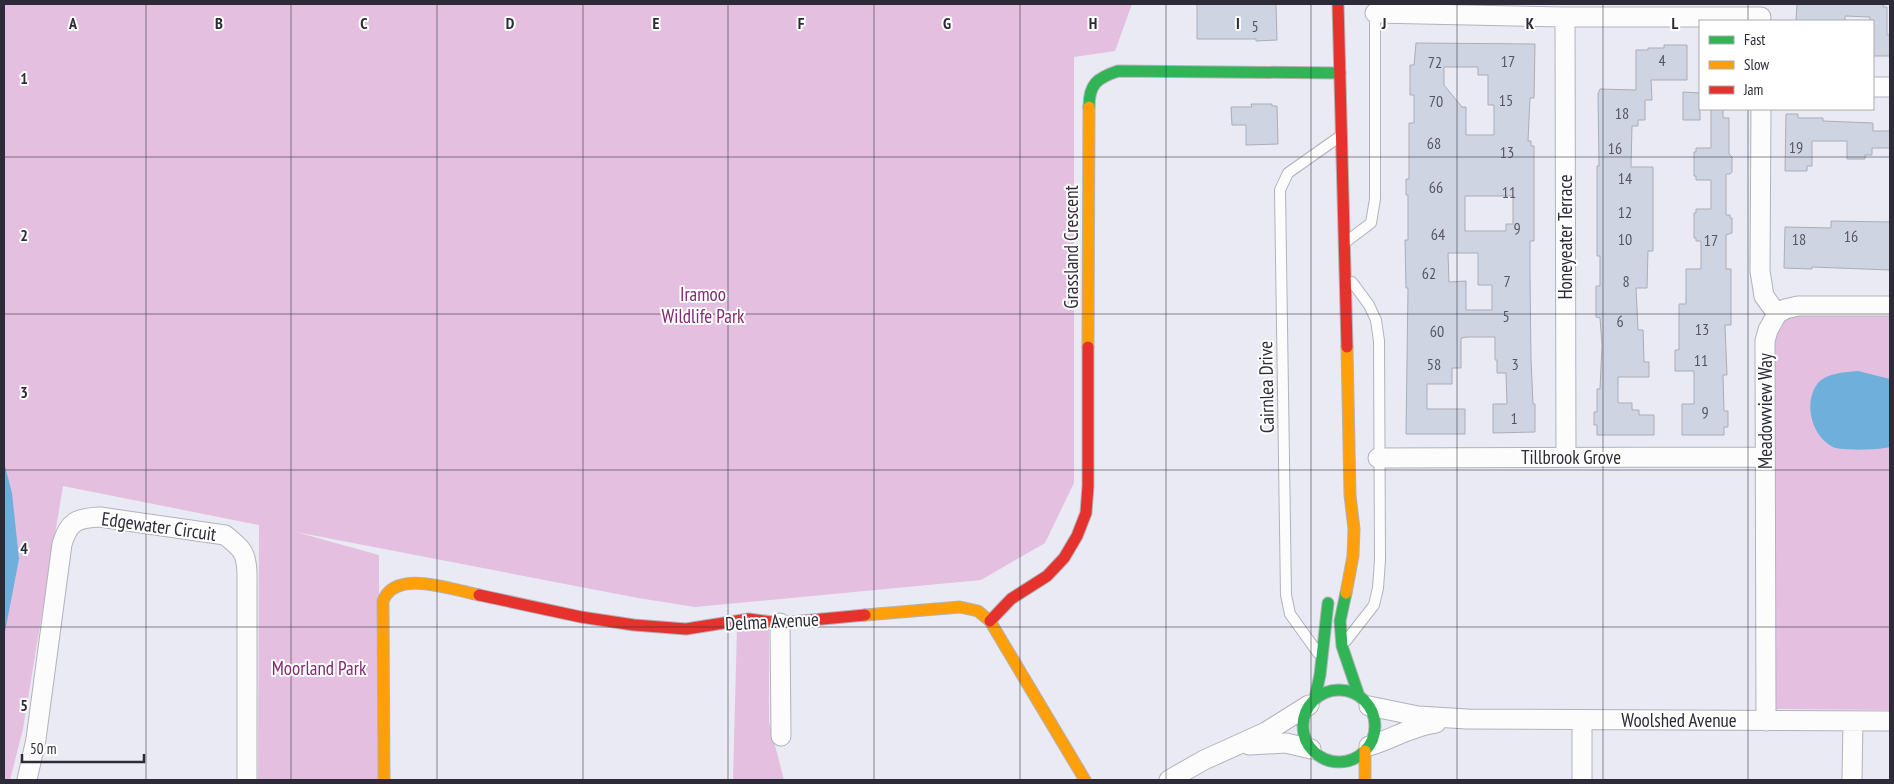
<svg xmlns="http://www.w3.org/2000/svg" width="1894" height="784" viewBox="0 0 1894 784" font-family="'PT Sans Narrow',sans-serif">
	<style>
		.green { fill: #e4bfdf }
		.water { fill: #6eb0db }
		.building { fill: #cfd4e2; stroke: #aaadb6; fill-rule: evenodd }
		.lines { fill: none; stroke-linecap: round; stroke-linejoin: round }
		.lane-casing { stroke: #b2b2bc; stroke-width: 12 }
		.street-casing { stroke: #b2b2bc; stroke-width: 21 }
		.fast-casing { stroke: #b2b2bc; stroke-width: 13 }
		.slow-casing { stroke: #b2b2bc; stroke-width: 13 }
		.jam-casing { stroke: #b2b2bc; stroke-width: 13 }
		.lane { stroke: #fcfcfd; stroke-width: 10 }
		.street { stroke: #fcfcfd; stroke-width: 19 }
		.fast { stroke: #30b455; stroke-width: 11 }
		.slow { stroke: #ff9f0a; stroke-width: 11 }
		.jam { stroke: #e5322d; stroke-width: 11 }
		.grid { fill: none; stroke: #2c2b37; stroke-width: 1; stroke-opacity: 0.55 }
		.labels { text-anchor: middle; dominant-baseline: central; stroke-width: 4; stroke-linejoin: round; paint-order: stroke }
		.number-label { font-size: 16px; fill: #565662 }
		.street-label { font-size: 19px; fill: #2c2b37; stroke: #fff }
		.park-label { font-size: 19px; fill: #842872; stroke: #fff }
		.grid-label { font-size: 16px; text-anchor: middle; font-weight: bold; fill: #2c2b37; stroke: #fff; stroke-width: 4; stroke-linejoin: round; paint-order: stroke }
	</style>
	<rect width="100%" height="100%" fill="#eaeaf4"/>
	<path class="green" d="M4,4H1132L1115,51L1074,57V483L1045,543L981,580L695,607L638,598L296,532L379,555V780H258L259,525L63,486L23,729L10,780H4Z
		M1796,312L1890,313V710L1773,709L1772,340L1780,320Z
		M737,628H769V722L784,780H733Z"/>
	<path class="water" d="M1858,371L1890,379V447C1880,450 1842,451 1833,447C1811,436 1803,402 1818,383C1827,373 1846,372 1858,371Z
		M4,462L12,493L19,559L4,637Z"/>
	<path class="building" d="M1197,4H1276L1277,40L1256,41V39H1197Z
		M1797,4H1884L1883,7H1887V35H1890V56H1873V21H1870V17L1845,16V21H1796Z
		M1416,43L1535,44L1534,98H1530L1528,141H1531V146H1534V241H1530V277L1531,359L1533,404H1535V432L1493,433V404H1507L1506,373H1497V360H1495V337H1467L1461,338V368H1452V384H1427V409H1465V434H1406L1408,288H1406L1405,240H1408V195H1406V179H1409V123H1414V95H1410V65H1414ZM1444,67H1478V75H1488V105H1494V135H1466V107H1462L1444,85ZM1465,196H1513V224H1506V231H1465ZM1448,253H1478V285H1492V310H1466V281L1449,282Z
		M1664,45H1687V80H1651L1652,100H1645V120H1638V126H1632L1631,167H1653V251H1648L1647,288H1636L1638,330H1643L1644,362H1649V377H1618V403H1632V410H1639V415H1654V435H1597V425H1594V412H1597V389H1600L1602,345L1600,318L1596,317V286H1600V256H1597V166H1599L1598,94L1600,89L1636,90V50H1648V48H1664Z
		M1683,92L1700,93V120H1683Z
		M1251,104H1272V106H1277L1278,144L1246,145V125H1232L1231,107H1252Z
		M1711,109H1723V118H1729V154L1732,157V172L1730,174H1726V215H1730V218H1732V233L1726,235V269H1731V325H1725L1727,375H1723L1724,411H1728V427H1724V435H1682V404H1694V371H1675V350H1679V304H1686V269H1701V241H1696V238H1694V213H1696V209H1711V180H1696V176H1694V152H1696V148H1711Z
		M1786,114H1798V118H1823V121L1873,123V131H1890V148H1872V155H1865V159H1847V141H1812V166H1807V171H1785Z
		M1831,221L1890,222V270L1812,267V269L1784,268L1785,227L1831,228Z"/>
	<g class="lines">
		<g class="lane-casing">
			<path id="lane" d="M1347,241L1371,223L1375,199V4
				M1346,641L1374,605L1378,588L1380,560L1379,341L1376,320L1369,305L1352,282
				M1318,653L1290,614L1286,595L1280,190L1288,173L1339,137"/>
		</g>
		<g class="street-casing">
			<path id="street" d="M1375,13L1565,17H1761
				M1565,17L1566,457
				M1873,87H1890
				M1761,109L1760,271L1764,296L1777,314L1768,330L1765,341L1766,721
				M1777,314L1785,309L1798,306H1890
				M1378,458L1764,457
				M780,623L781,736
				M1369,706L1418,716L1467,719L1890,721
				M1249,745L1286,743L1311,749
				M1369,746C1393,739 1411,726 1436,723
				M27,780L36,739L62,544C69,521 77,518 100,517L225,535C241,548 246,551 247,572V780
				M1169,780L1204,760L1266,732L1309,705
				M1582,780V720
				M1852,780L1853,721"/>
		</g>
		<g class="fast-casing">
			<path id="fast" d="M1089,107C1089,84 1097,78 1118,71L1340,73
				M1346,593L1340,621L1342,646L1359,696
				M1303 726a36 36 0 1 1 72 0a36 36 0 1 1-72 0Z
				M1315,698L1320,675L1328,603"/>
		</g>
		<g class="slow-casing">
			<path id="slow" d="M1088,347L1089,107
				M1346,593L1353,556L1354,529L1350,495L1347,347
				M865,615L960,607L978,611L990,621L1085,780
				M1365,751V780
				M384,780L383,601C395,568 453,590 479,595"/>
		</g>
		<g class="jam-casing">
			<path id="jam" d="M1338,4L1347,347
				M479,595L581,617L634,625L686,629L749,619L780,623L865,615
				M990,621L1011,599L1047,576L1064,558L1077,536L1086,513L1088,486V347"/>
		</g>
		<use href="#lane" class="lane"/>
		<use href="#street" class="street"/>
		<use href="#fast" class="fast"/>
		<use href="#slow" class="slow"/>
		<use href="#jam" class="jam"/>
	</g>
	<path class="grid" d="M146,4V780M291,4V780M437,4V780M583,4V780M728,4V780M874,4V780M1020,4V780M1166,4V780M1311,4V780M1457,4V780M1603,4V780M1748,4V21M1748,109V780M4,157H1890M4,314H1890M4,470H1890M4,627H1890"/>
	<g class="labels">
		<g class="number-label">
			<text x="1255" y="26">5</text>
			<text x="1662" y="60">4</text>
			<text x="1508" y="61">17</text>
			<text x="1435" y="62">72</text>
			<text x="1506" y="100">15</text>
			<text x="1436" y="101">70</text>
			<text x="1622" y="113">18</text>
			<text x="1434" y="143">68</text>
			<text x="1796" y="147">19</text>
			<text x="1615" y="148">16</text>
			<text x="1507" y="152">13</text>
			<text x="1625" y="178">14</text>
			<text x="1436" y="187">66</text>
			<text x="1509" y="192">11</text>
			<text x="1625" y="212">12</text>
			<text x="1517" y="228">9</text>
			<text x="1438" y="234">64</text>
			<text x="1851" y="236">16</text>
			<text x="1625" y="239">10</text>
			<text x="1799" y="239">18</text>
			<text x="1711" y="240">17</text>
			<text x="1429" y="273">62</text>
			<text x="1507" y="281">7</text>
			<text x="1626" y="281">8</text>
			<text x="1506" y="316">5</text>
			<text x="1620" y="321">6</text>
			<text x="1702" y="329">13</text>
			<text x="1437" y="331">60</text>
			<text x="1701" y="360">11</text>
			<text x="1434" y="364">58</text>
			<text x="1515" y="364">3</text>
			<text x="1705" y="412">9</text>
			<text x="1514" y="418">1</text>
		</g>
		<g class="street-label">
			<text transform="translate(1565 237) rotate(-90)">Honeyeater Terrace</text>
			<text transform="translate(1071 247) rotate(-90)">Grassland Crescent</text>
			<text transform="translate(1266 387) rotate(-91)">Cairnlea Drive</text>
			<text transform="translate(1765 411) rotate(-90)">Meadowview Way</text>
			<text x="1571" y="457">Tillbrook Grove</text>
			<text transform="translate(159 526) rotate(8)">Edgewater Circuit</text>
			<text transform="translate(772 621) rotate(-3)">Delma Avenue</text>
			<text x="1679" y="720">Woolshed Avenue</text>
		</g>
		<g class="park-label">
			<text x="703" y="294">Iramoo<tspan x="703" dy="22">Wildlife Park</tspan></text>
			<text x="319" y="668">Moorland Park</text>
		</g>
	</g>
	<g class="grid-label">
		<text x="73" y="29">A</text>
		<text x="219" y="29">B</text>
		<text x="364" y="29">C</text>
		<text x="510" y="29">D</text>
		<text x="656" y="29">E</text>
		<text x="801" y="29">F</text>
		<text x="947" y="29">G</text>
		<text x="1093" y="29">H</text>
		<text x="1238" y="29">I</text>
		<text x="1384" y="29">J</text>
		<text x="1530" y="29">K</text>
		<text x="1675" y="29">L</text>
		<text x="24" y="84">1</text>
		<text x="24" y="241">2</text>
		<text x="24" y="398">3</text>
		<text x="24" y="554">4</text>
		<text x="24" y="711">5</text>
	</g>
	<rect width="1894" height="784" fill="none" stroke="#2c2b37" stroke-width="10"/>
	<rect x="1699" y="20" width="175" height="90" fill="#ffffff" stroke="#abaaaf"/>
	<rect x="1709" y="36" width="25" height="8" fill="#30b455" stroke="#abaaaf"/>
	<text x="1744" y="45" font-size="15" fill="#2c2b37">Fast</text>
	<rect x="1709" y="61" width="25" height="8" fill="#ff9f0a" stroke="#abaaaf"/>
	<text x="1744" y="70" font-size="15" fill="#2c2b37">Slow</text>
	<rect x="1709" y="86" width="25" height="8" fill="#e5322d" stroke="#abaaaf"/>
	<text x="1744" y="95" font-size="15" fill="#2c2b37">Jam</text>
	<path d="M22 754v8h122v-8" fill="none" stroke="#2c2b37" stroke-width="2.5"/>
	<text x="30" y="754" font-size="15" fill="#2c2b37" stroke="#ffffff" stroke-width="4" paint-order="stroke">50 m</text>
</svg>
